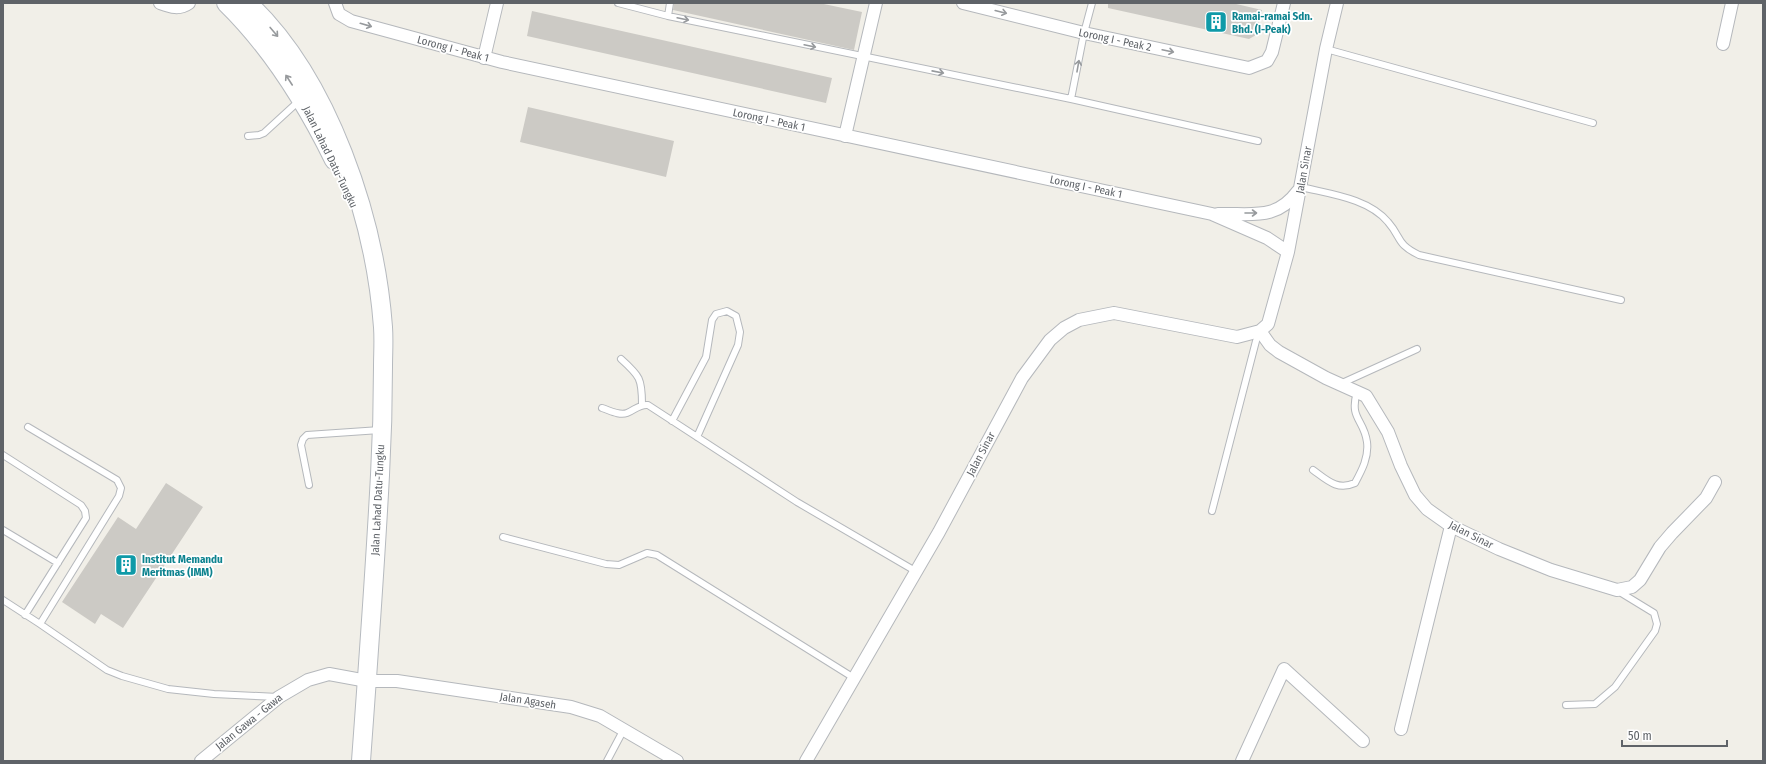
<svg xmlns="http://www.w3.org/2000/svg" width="1766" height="764" viewBox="0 0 1766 764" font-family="'Fira Sans Condensed',sans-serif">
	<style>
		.building { fill: #cccac5 }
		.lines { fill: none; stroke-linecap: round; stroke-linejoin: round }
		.lane-casing { stroke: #b5b8bc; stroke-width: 8 }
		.street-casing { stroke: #b5b8bc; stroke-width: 14 }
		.secondary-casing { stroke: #b6babf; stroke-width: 20 }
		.lane { stroke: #fff; stroke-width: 6 }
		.street { stroke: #fff; stroke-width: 12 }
		.secondary { stroke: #fff; stroke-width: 18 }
		.oneway { stroke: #979a9d }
		.labels { text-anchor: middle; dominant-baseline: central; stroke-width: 3.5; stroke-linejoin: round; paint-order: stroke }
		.culture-label { font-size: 11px; font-weight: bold; fill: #0d838f; stroke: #fff; text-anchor: start }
		.street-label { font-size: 11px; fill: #5f6368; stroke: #fff }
	</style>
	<rect width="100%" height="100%" fill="#f1efe8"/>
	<path class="building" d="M674,3H819L862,12L854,50L673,10Z
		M1108,3H1232L1262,10L1256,35L1249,39L1108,8Z
		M532,11L832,78L826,103L527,36Z
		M528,107L674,141L666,177L520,142Z
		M166,483L203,507L123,628L101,614L95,624L62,602L118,517L136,529Z"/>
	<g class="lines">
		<g class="lane-casing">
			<path id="lane" d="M618,3L668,16L1071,99L1258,141
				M668,16L670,3
				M1326,49L1593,123
				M1071,99L1084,33L1092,3
				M248,136L259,135L264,133L300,100
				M1301,187C1329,194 1368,198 1388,222C1402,238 1396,244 1419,255L1621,300
				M621,359C640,376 642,379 642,404
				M1340,384L1417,349
				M602,408C609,410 619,416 627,413C635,410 639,404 648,405L797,502L917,572
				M672,421L706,357L712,320L716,314L727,311L736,316L740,332L738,345L697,437
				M28,427L117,480L121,488L119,496L40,624L107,670L122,676L168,689L214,694L278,697
				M3,455L81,505L85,511L86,518L25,615
				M1313,470C1327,480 1337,491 1355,483C1362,470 1369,457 1367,442C1364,419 1349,419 1357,392
				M309,485L301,445L303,439L307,435L380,430
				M1212,511L1256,341L1260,331
				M3,530L58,563
				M503,537L606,564L619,565L647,553L657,555L854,678
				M3,600L40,624
				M1566,705L1595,704L1615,687L1655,631L1657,624L1654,613L1618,591
				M607,761L624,729"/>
		</g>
		<g class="street-casing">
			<path id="street" d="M160,3C171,7 179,10 189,3
				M335,3L339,14L351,21L502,62L1212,214L1267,238L1288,252
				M963,3L1084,33L1249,68L1267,61L1272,52L1284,3
				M1723,44L1732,3
				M484,58L497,3
				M845,136L876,3
				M1218,214C1252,213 1276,221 1298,191
				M1260,331L1270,345L1279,352L1326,378L1366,396L1388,432L1401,466L1415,495L1427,509L1451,526L1499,549L1551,570L1617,590L1632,587L1640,580L1660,547L1672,533L1706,498L1715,482
				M1401,729L1451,526
				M201,761L279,697L308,680L329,674L367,681H397L571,707L600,716L677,761
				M806,761L939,532L1022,378L1050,340L1064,328L1079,320L1114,313L1237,337L1260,331L1268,324L1288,252L1326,49L1337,3
				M1242,761L1284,669L1363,741"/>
		</g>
		<g class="secondary-casing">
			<path id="secondary" d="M226,3C272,48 306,103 334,160
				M248,3C329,79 375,219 383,327C384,341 383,354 383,367C383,403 382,439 380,475C375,570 368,666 361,761"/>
		</g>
		<use href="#lane" class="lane"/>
		<use href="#street" class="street"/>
		<use href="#secondary" class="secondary"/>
	</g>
	<defs><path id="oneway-shaft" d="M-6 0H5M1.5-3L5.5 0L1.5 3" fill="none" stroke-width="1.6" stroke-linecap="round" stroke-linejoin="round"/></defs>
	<g class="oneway">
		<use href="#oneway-shaft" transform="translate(1001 12) rotate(14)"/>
		<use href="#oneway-shaft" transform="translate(683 19) rotate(12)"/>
		<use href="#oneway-shaft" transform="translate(366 25) rotate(16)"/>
		<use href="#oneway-shaft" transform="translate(274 32) rotate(50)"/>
		<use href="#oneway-shaft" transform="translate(810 46) rotate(12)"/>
		<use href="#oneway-shaft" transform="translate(1168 51) rotate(12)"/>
		<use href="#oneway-shaft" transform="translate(1078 66) rotate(-80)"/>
		<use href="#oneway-shaft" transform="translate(938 72) rotate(11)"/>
		<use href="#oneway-shaft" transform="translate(289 80) rotate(-123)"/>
		<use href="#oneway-shaft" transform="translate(1251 213)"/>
	</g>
	<defs>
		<g id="building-square" transform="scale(1.15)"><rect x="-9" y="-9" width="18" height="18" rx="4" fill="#0f9aa8" stroke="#fff"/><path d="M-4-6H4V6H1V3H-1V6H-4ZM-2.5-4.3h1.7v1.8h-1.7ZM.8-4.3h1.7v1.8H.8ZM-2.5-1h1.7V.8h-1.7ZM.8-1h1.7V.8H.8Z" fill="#fff"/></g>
	</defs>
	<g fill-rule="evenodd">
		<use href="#building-square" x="1216" y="22"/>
		<use href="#building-square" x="126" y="565"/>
	</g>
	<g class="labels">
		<g class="culture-label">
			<text x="1232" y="16">Ramai-ramai Sdn.<tspan x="1232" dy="13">Bhd. (I-Peak)</tspan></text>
			<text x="142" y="559">Institut Memandu<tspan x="142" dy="13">Meritmas (IMM)</tspan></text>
		</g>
		<g class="street-label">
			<text transform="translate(1115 40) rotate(12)">Lorong I - Peak 2</text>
			<text transform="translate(453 49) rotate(15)">Lorong I - Peak 1</text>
			<text transform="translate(769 120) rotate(12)">Lorong I - Peak 1</text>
			<text transform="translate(330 157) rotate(64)">Jalan Lahad Datu-Tungku</text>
			<text transform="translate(1304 170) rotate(-80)">Jalan Sinar</text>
			<text transform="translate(1086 187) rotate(12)">Lorong I - Peak 1</text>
			<text transform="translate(981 454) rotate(-62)">Jalan Sinar</text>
			<text transform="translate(378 500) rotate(-87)">Jalan Lahad Datu-Tungku</text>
			<text transform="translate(1471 535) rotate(27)">Jalan Sinar</text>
			<text transform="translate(528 701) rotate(9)">Jalan Agaseh</text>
			<text transform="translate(249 722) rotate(-39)">Jalan Gawa - Gawa</text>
		</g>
	</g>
	<rect width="1766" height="764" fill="none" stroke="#5f6368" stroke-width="8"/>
	<path d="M1622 740v6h105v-6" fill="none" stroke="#5f6368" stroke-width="2"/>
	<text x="1628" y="740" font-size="12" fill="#5f6368" stroke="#ffffff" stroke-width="3" paint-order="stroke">50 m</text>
</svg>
